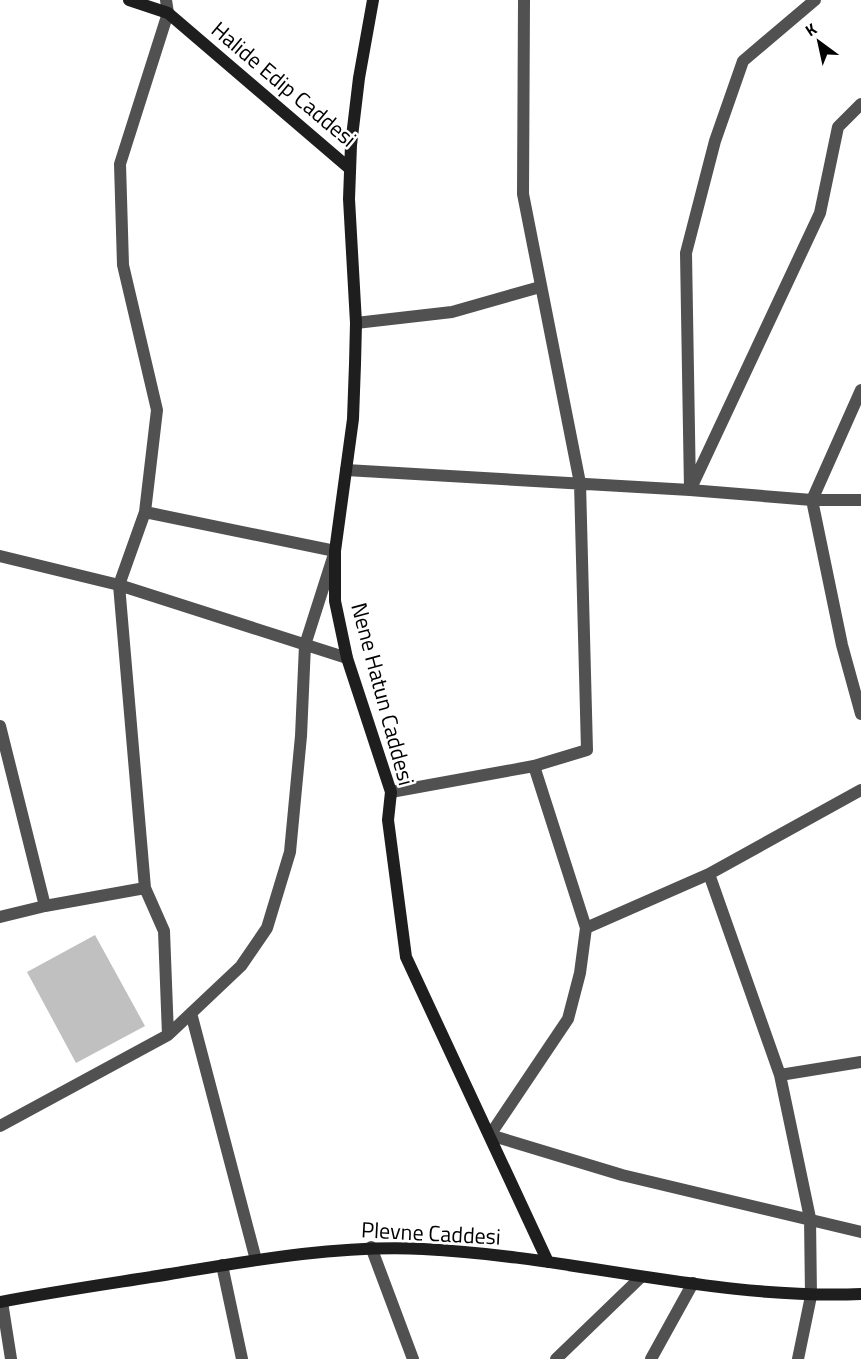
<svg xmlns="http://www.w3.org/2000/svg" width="861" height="1359" viewBox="0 0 861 1359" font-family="'Titillium Web',sans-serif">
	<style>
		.building { fill: #c0c0c0 }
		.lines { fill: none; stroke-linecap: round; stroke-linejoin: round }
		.street { stroke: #515151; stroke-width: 12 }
		.secondary { stroke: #1e1e1e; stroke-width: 12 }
		.labels { text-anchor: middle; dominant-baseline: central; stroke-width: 5; stroke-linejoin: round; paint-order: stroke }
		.street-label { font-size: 22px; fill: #000; stroke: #fff }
	</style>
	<rect width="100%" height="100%" fill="#fff"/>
	<path class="building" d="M95,935L145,1026L76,1063L27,972Z"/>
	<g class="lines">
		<path class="street" d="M166,0L168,13L120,164L123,265L157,410L145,512L119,585L145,888L164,931L168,1035
			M356,323L452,312L540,287
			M861,390L812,500L842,645L861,714
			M346,470L690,490L812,500H861
			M692,486L820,213L838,127L861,104
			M690,490L686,253L715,141L743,61L815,0
			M0,556L119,585L347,658
			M0,726L45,906
			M534,766L586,928L580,973L568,1019L490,1135L622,1175L861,1232
			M391,792L534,766L587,750L580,483L523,194L524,0
			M709,874L780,1075L810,1218L811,1296L798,1359
			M0,917L45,906L145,888
			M586,928L709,874L861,790
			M191,1013L256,1260
			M780,1075L861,1062
			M0,1126L168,1035L241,966L267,928L290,852L301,736L305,645L335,551L145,512
			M371,1247L413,1359
			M222,1265L242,1359
			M2,1302L11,1359
			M556,1359L640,1278
			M651,1359L693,1283"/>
		<path class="secondary" d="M129,0L168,13L349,168
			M373,0L359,78L351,145L349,199L356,323L355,364L353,419L335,551V601L347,658L391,792L388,820L406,957L548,1262
			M0,1302C57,1291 114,1283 170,1274C254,1260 338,1245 423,1249C570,1256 714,1300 861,1294"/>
	</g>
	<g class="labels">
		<g class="street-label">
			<text transform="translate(284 84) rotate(40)">Halide Edip Caddesi</text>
			<text transform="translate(383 694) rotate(75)">Nene Hatun Caddesi</text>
			<text transform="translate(431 1233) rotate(3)">Plevne Caddesi</text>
		</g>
	</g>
	<g transform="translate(819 42) rotate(327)" stroke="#ffffff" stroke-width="4.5" paint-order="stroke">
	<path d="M0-4.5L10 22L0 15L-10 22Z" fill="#000000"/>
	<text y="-9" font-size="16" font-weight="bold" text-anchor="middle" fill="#000000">K</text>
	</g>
</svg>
